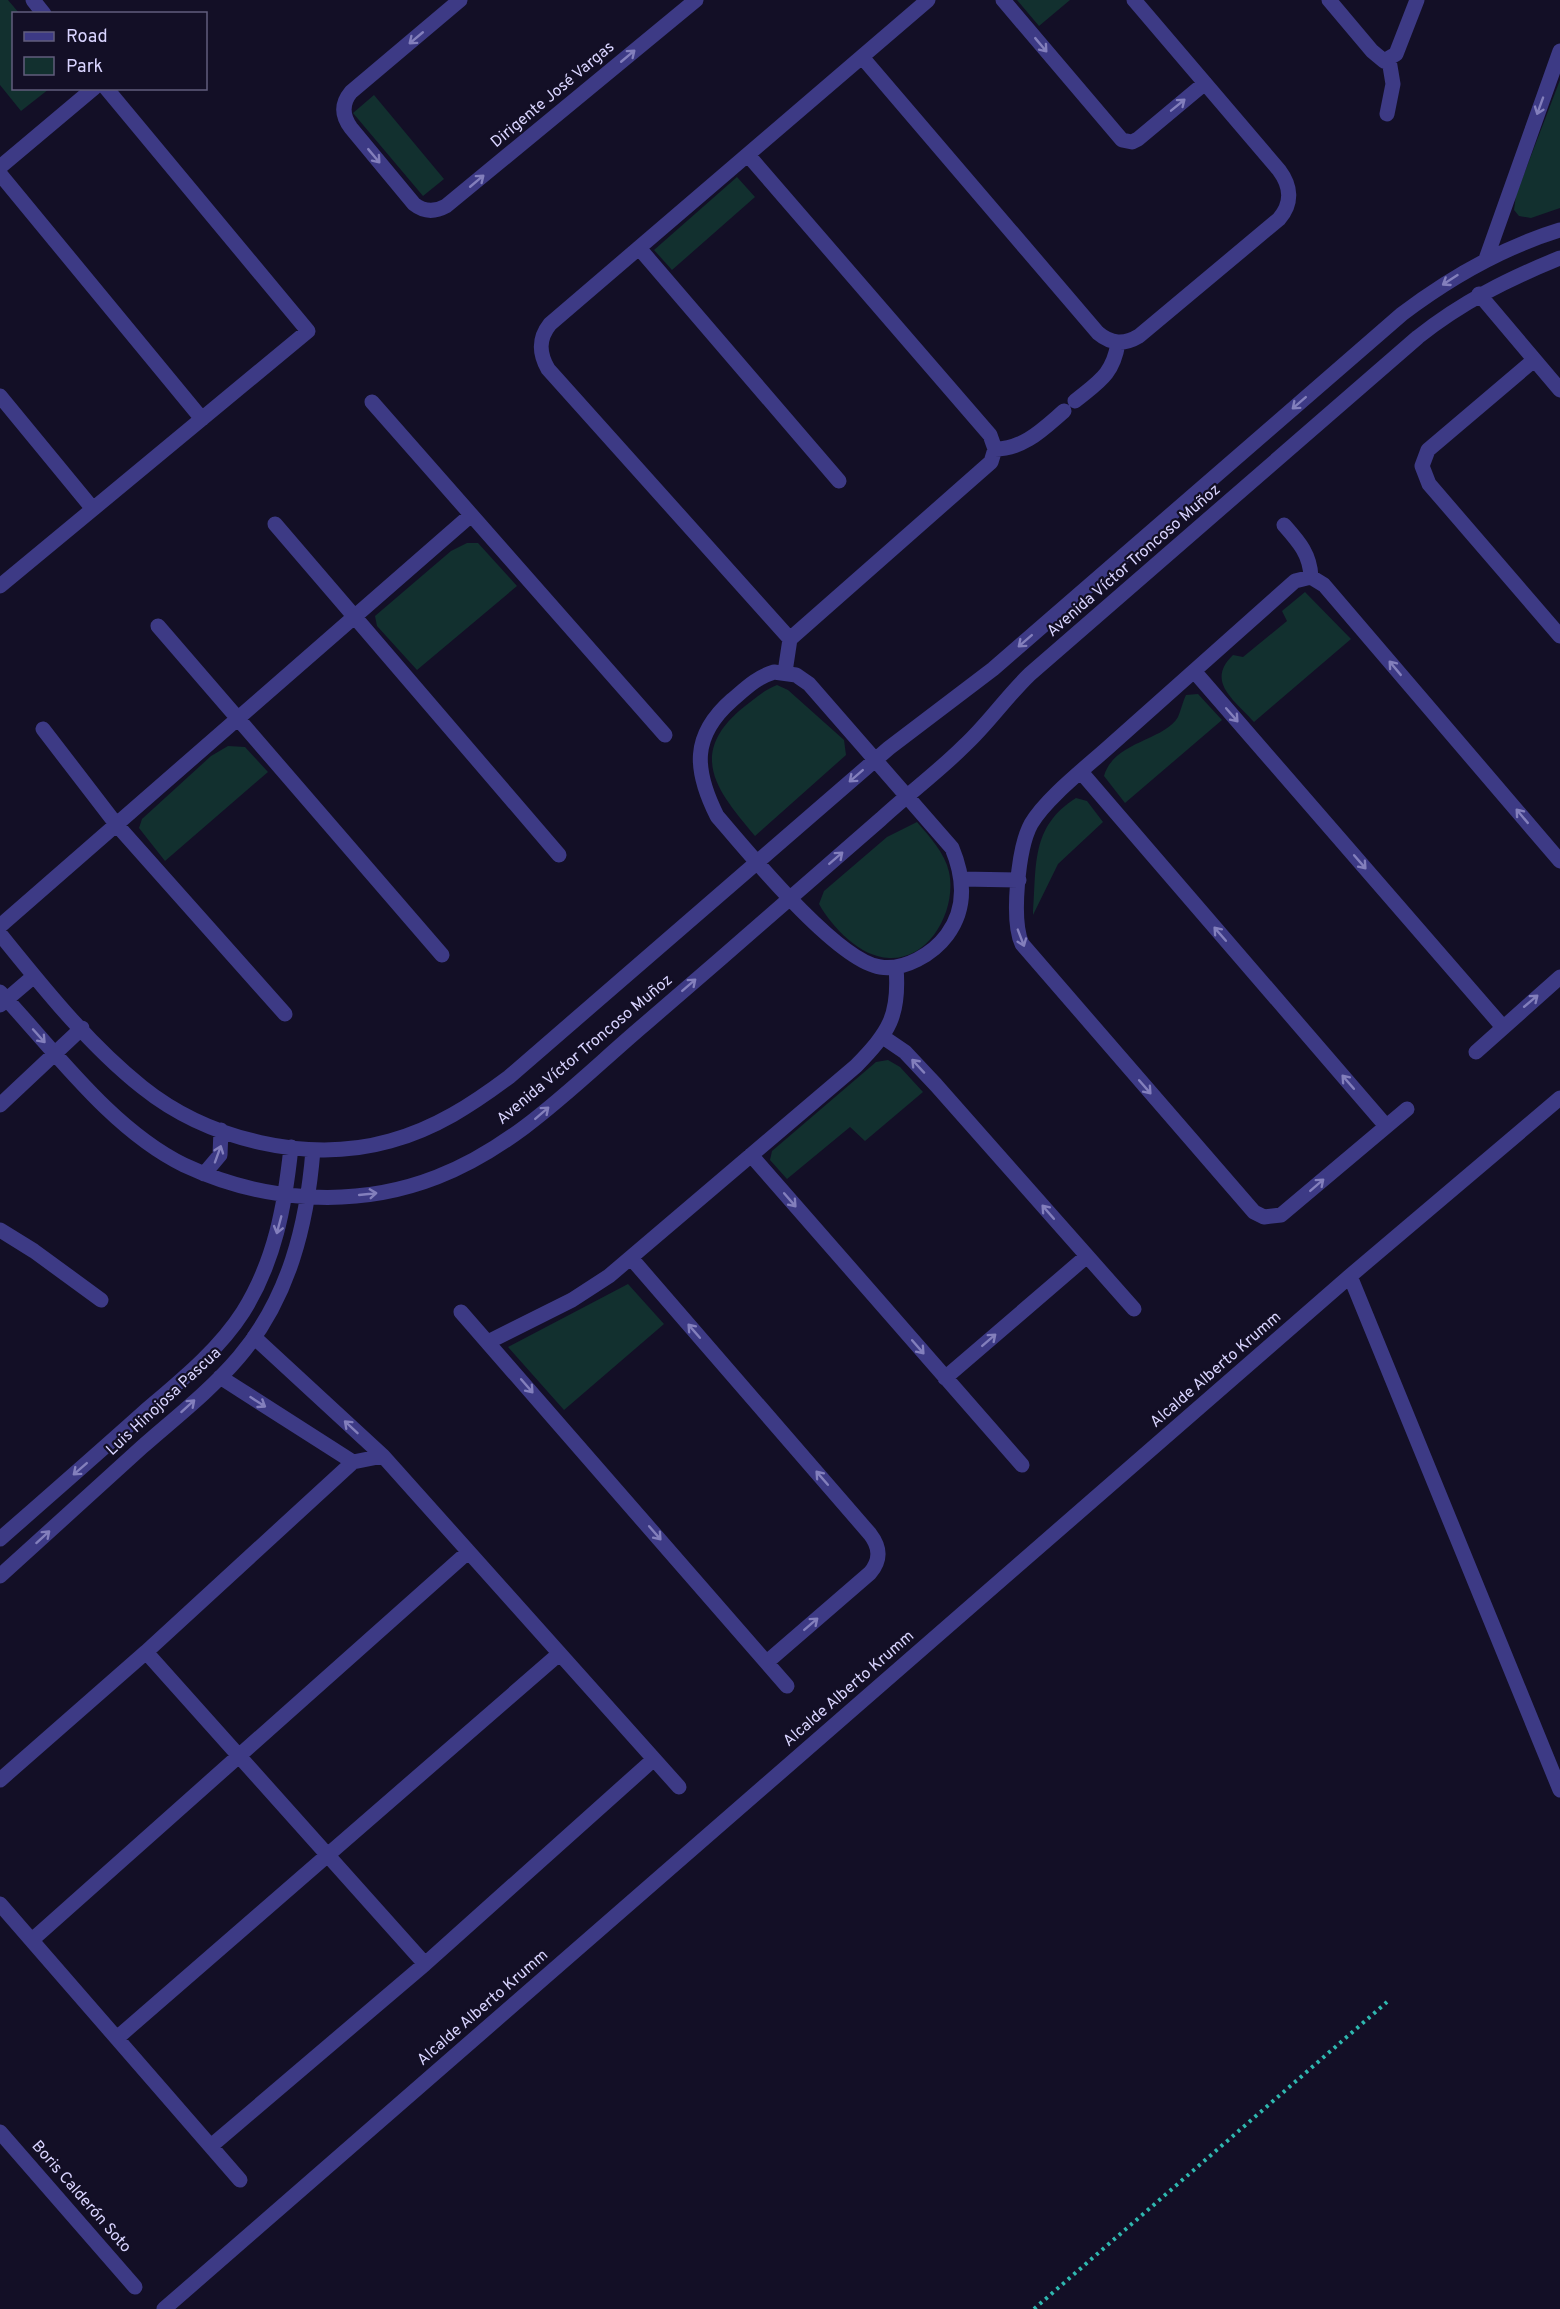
<svg xmlns="http://www.w3.org/2000/svg" width="1560" height="2309" viewBox="0 0 1560 2309" font-family="Overpass,sans-serif">
	<style>
		.green { fill: #12302f }
		.lines { fill: none; stroke-linecap: round; stroke-linejoin: round }
		.path { stroke: #2fb8b0; stroke-width: 4; stroke-dasharray: 3 4.5; stroke-linecap: butt }
		.minor { stroke: #3d3a85; stroke-width: 15 }
		.oneway { stroke: #837fbc }
		.labels { text-anchor: middle; dominant-baseline: central; stroke-width: 4.5; stroke-linejoin: round; paint-order: stroke }
		.street-label { font-size: 16px; fill: #d9d4ff; stroke: #130f26 }
	</style>
	<rect width="100%" height="100%" fill="#130f26"/>
	<path class="green" d="M0,0H8L19,13L14,14V88L49,89L21,111L0,85Z
		M1017,0H1070L1039,26Z
		M1560,80V208L1531,218L1519,216L1514,210L1516,195Z
		M374,95L444,179L423,196L353,113Z
		M737,177L755,197L672,270L654,250Z
		M467,543H478L517,586L417,670L377,626L375,616L451,551Z
		M1305,592L1351,639L1254,722C1235,700 1205,682 1233,655L1243,657L1287,621L1282,611Z
		M777,685L788,690L844,740L846,755L755,836C720,794 687,757 739,711C752,701 762,691 777,685Z
		M1198,694L1222,720L1125,803L1104,776C1114,741 1164,741 1178,717C1181,710 1183,701 1186,695Z
		M228,746L245,747L268,772L165,861L139,828L142,819L211,756Z
		M1076,798L1087,801L1103,822L1058,864L1033,915C1037,866 1030,827 1076,798Z
		M917,822C929,836 945,853 949,872C957,908 931,960 889,958C860,957 832,927 819,904L824,891L887,837Z
		M888,1060L900,1067L923,1092L865,1141L850,1127L787,1179L770,1160L772,1151L876,1062Z
		M628,1284L664,1324L564,1410L508,1347Z"/>
	<g class="lines">
		<path class="path" d="M1034,2309L1387,2002"/>
		<path class="minor" d="M33,0L44,14
			M460,0L351,92C341,104 342,116 351,128L414,204C424,212 435,212 446,206L696,0
			M1003,0L1122,140L1132,142L1138,139L1205,83
			M1329,0L1372,51L1384,61L1396,54L1417,0
			M862,57L1098,333C1111,344 1124,345 1139,336L1279,219C1293,203 1291,186 1279,170L1134,0
			M1387,114L1393,84L1389,60
			M748,155L990,435L995,449L991,462L790,639L785,672
			M0,167L94,88
			M0,174L202,419
			M639,248L839,481
			M1486,259L1560,51
			M1479,294L1560,390
			M1534,360L1428,450L1422,466L1429,484L1560,636
			M0,396L93,509
			M1075,401C1098,382 1113,375 1118,343
			M372,402L665,735
			M995,449C1024,449 1043,429 1064,411
			M275,524L559,855
			M1284,525C1299,542 1310,554 1311,577
			M0,586L308,331L106,88
			M158,626L442,955
			M790,639L548,369C539,353 538,339 550,324L928,0
			M1194,671L1502,1026
			M774,672L796,675L809,684L952,848C964,877 967,908 947,935C933,954 904,971 880,967C837,961 747,851 717,816C694,770 691,736 732,700C746,688 757,677 774,672Z
			M43,729L116,824L285,1014
			M1081,772L1386,1126
			M961,879L1019,880
			M0,926L471,515
			M0,934C43,987 88,1044 142,1087C208,1140 308,1164 390,1141C435,1129 473,1104 509,1077L889,748L993,669L1402,314C1451,277 1501,248 1560,230
			M0,992C54,1050 112,1130 184,1165C263,1202 355,1209 437,1177C518,1146 580,1079 645,1024C724,956 803,887 881,819C908,794 938,772 964,746C988,724 1006,697 1030,674L1418,337C1462,302 1508,279 1560,258
			M0,1005L34,976
			M883,1037L905,1052L936,1085L1134,1309
			M1476,1052L1560,977
			M0,1105L82,1028
			M1407,1109L1281,1215L1264,1217L1254,1212L1022,944C1011,920 1018,848 1031,824C1046,798 1089,765 1112,744C1173,690 1234,635 1295,581L1311,577L1324,585L1560,861
			M751,1155L1022,1465
			M204,1174L220,1155L221,1130
			M0,1230L34,1251L101,1300
			M631,1258L870,1534C880,1547 881,1560 870,1573L767,1662
			M1350,1276L1560,1790
			M461,1312L787,1686
			M254,1337L383,1456L679,1787
			M488,1342L572,1300L609,1276L856,1066C889,1032 900,1016 896,967
			M220,1377L353,1462
			M945,1378L1087,1256
			M0,1539C48,1497 96,1455 144,1412C179,1382 218,1351 243,1312C275,1261 285,1205 291,1147
			M0,1576C47,1533 95,1490 142,1447C175,1418 211,1390 239,1357C289,1298 307,1225 313,1150
			M146,1652L425,1964
			M0,1780L146,1652L353,1462L383,1456
			M0,1904L240,2180
			M32,1940L468,1552
			M117,2038L559,1654
			M0,2132L135,2287
			M211,2146L425,1964L654,1759
			M164,2309L1350,1276L1560,1098"/>
	</g>
	<defs><path id="oneway-shaft" d="M-6 0H5M1.5-3L5.5 0L1.5 3" fill="none" stroke-width="1.6" stroke-linecap="round" stroke-linejoin="round" transform="scale(1.5)"/></defs>
	<g class="oneway">
		<use href="#oneway-shaft" transform="translate(416 38) rotate(140)"/>
		<use href="#oneway-shaft" transform="translate(1041 45) rotate(50)"/>
		<use href="#oneway-shaft" transform="translate(628 56) rotate(-40)"/>
		<use href="#oneway-shaft" transform="translate(1178 105) rotate(-39)"/>
		<use href="#oneway-shaft" transform="translate(1540 106) rotate(110)"/>
		<use href="#oneway-shaft" transform="translate(374 156) rotate(50)"/>
		<use href="#oneway-shaft" transform="translate(477 181) rotate(-40)"/>
		<use href="#oneway-shaft" transform="translate(1450 280) rotate(147)"/>
		<use href="#oneway-shaft" transform="translate(1299 403) rotate(139)"/>
		<use href="#oneway-shaft" transform="translate(1025 641) rotate(139)"/>
		<use href="#oneway-shaft" transform="translate(1395 668) rotate(-130)"/>
		<use href="#oneway-shaft" transform="translate(1232 715) rotate(49)"/>
		<use href="#oneway-shaft" transform="translate(856 776) rotate(139)"/>
		<use href="#oneway-shaft" transform="translate(1522 816) rotate(-130)"/>
		<use href="#oneway-shaft" transform="translate(836 858) rotate(-41)"/>
		<use href="#oneway-shaft" transform="translate(1360 862) rotate(49)"/>
		<use href="#oneway-shaft" transform="translate(1220 934) rotate(-131)"/>
		<use href="#oneway-shaft" transform="translate(1021 938) rotate(69)"/>
		<use href="#oneway-shaft" transform="translate(689 985) rotate(-41)"/>
		<use href="#oneway-shaft" transform="translate(1531 1001) rotate(-40)"/>
		<use href="#oneway-shaft" transform="translate(39 1036) rotate(48)"/>
		<use href="#oneway-shaft" transform="translate(918 1066) rotate(-133)"/>
		<use href="#oneway-shaft" transform="translate(1348 1082) rotate(-131)"/>
		<use href="#oneway-shaft" transform="translate(1145 1087) rotate(49)"/>
		<use href="#oneway-shaft" transform="translate(542 1113) rotate(-41)"/>
		<use href="#oneway-shaft" transform="translate(218 1154) rotate(-70)"/>
		<use href="#oneway-shaft" transform="translate(1317 1185) rotate(-41)"/>
		<use href="#oneway-shaft" transform="translate(368 1194) rotate(-6)"/>
		<use href="#oneway-shaft" transform="translate(790 1200) rotate(49)"/>
		<use href="#oneway-shaft" transform="translate(1048 1212) rotate(-131)"/>
		<use href="#oneway-shaft" transform="translate(279 1225) rotate(105)"/>
		<use href="#oneway-shaft" transform="translate(694 1331) rotate(-131)"/>
		<use href="#oneway-shaft" transform="translate(989 1340) rotate(-41)"/>
		<use href="#oneway-shaft" transform="translate(918 1347) rotate(49)"/>
		<use href="#oneway-shaft" transform="translate(527 1386) rotate(49)"/>
		<use href="#oneway-shaft" transform="translate(258 1402) rotate(33)"/>
		<use href="#oneway-shaft" transform="translate(188 1406) rotate(-42)"/>
		<use href="#oneway-shaft" transform="translate(351 1427) rotate(-137)"/>
		<use href="#oneway-shaft" transform="translate(80 1469) rotate(139)"/>
		<use href="#oneway-shaft" transform="translate(822 1478) rotate(-131)"/>
		<use href="#oneway-shaft" transform="translate(655 1533) rotate(49)"/>
		<use href="#oneway-shaft" transform="translate(43 1537) rotate(-42)"/>
		<use href="#oneway-shaft" transform="translate(811 1624) rotate(-41)"/>
	</g>
	<g class="labels">
		<g class="street-label">
			<text transform="translate(553 95) rotate(-40)">Dirigente José Vargas</text>
			<text transform="translate(1134 561) rotate(-41)">Avenida Víctor Troncoso Muñoz</text>
			<text transform="translate(585 1050) rotate(-40)">Avenida Víctor Troncoso Muñoz</text>
			<text transform="translate(1216 1370) rotate(-41)">Alcalde Alberto Krumm</text>
			<text transform="translate(164 1402) rotate(-43)">Luis Hinojosa Pascua</text>
			<text transform="translate(849 1689) rotate(-41)">Alcalde Alberto Krumm</text>
			<text transform="translate(483 2008) rotate(-41)">Alcalde Alberto Krumm</text>
			<text transform="translate(81 2197) rotate(49)">Boris Calderón Soto</text>
		</g>
	</g>
	<rect x="12" y="12" width="195" height="78" fill="#130f26" stroke="#625e7d" stroke-width="1.5"/>
	<rect x="24" y="32" width="30" height="9" fill="#3d3a85" stroke="#625e7d" stroke-width="1.5"/>
	<text x="66" y="42" font-size="18" fill="#d9d4ff">Road</text>
	<rect x="24" y="57" width="30" height="18" fill="#12302f" stroke="#625e7d" stroke-width="1.5"/>
	<text x="66" y="72" font-size="18" fill="#d9d4ff">Park</text>
</svg>
